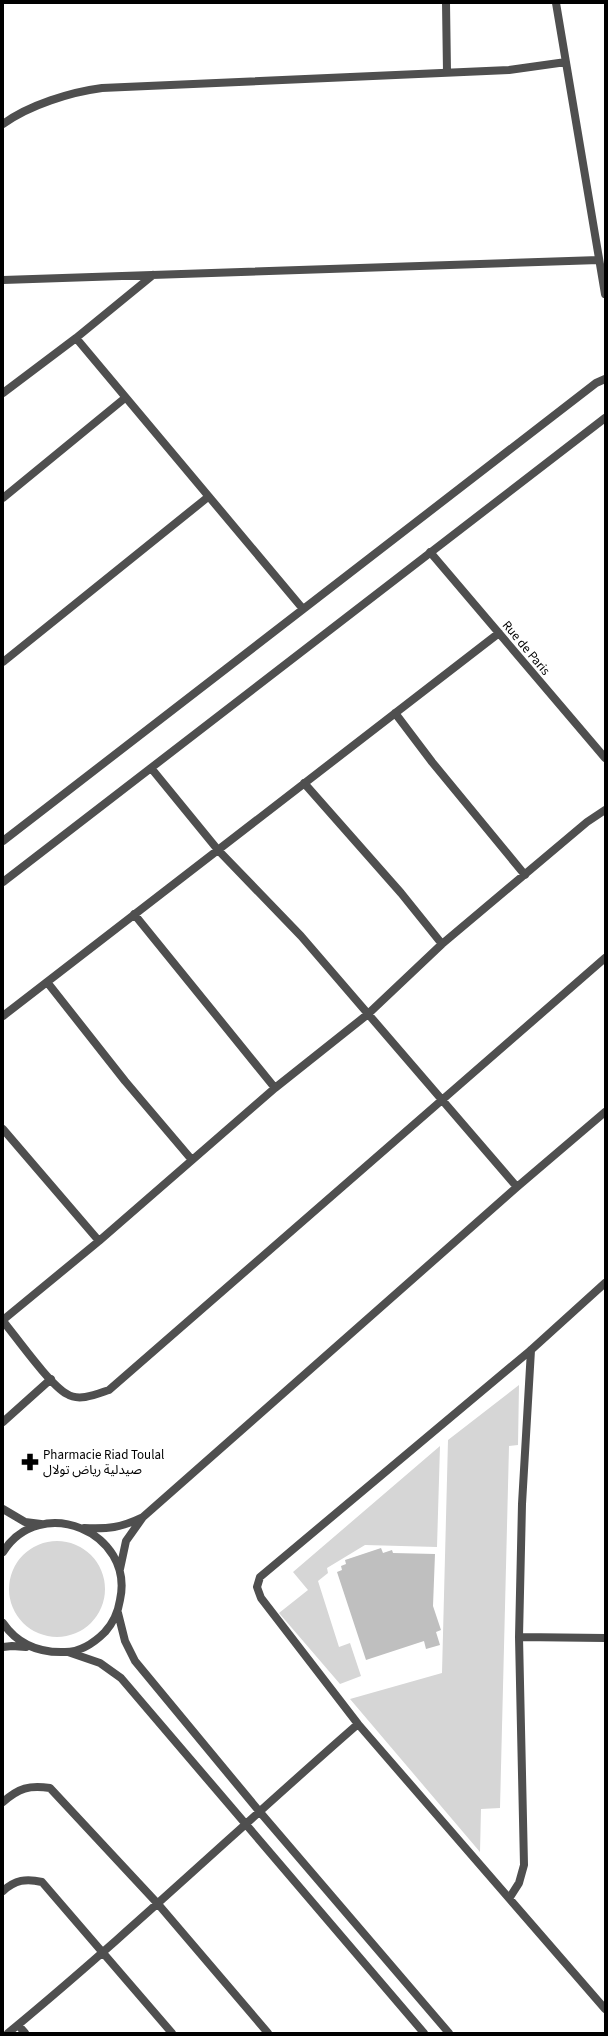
<svg xmlns="http://www.w3.org/2000/svg" width="608" height="2036" viewBox="0 0 608 2036" font-family="'Source Sans 3','Noto Sans Arabic',sans-serif">
	<style>
		.green { fill: #d6d6d6 }
		.building { fill: #bfbfbf }
		.lines { fill: none; stroke-linecap: round; stroke-linejoin: round }
		.street { stroke: #4f4f4f; stroke-width: 8 }
		.labels { text-anchor: middle; dominant-baseline: central; stroke-width: 3; stroke-linejoin: round; paint-order: stroke }
		.street-label { font-size: 13px; fill: #000; stroke: #fff }
		.poi-label { font-size: 13px; fill: #000; stroke: #fff; text-anchor: start }
	</style>
	<rect width="100%" height="100%" fill="#fff"/>
	<path class="green" d="M519,1385L518,1445L509,1446L500,1808L481,1809L480,1852L350,1699L442,1673L448,1440Z
		M440,1446L437,1547L365,1545L327,1568L328,1573L318,1581L339,1647L350,1643L361,1676L340,1684L279,1613L308,1590L293,1572Z
		M9 1589a48 48 0 1 1 96 0a48 48 0 1 1-96 0Z"/>
	<path class="building" d="M381,1548L383,1553L392,1550L393,1553L435,1554L433,1606L441,1630L436,1632L440,1645L426,1649L424,1641L366,1660L337,1572L342,1570L341,1566L346,1564L345,1560Z"/>
	<g class="lines">
		<path class="street" d="M446,3L447,72
			M556,3L605,294
			M3,124C29,105 71,92 102,88L509,70L566,62
			M3,280L599,260
			M76,338L303,609
			M3,393L76,338L153,275
			M3,498L125,398
			M430,552L605,758
			M3,662L208,497
			M395,713L432,762L525,875
			M151,768L218,850L301,936L517,1187
			M304,783L401,893L442,944
			M3,841L596,383L605,379
			M3,882L605,418
			M134,914L275,1088
			M47,982L125,1081L192,1160
			M3,1016L499,633
			M3,1129L99,1241
			M605,1283L531,1350L260,1577L257,1587L261,1598L358,1724L605,2009
			M3,1320L99,1241L275,1088L368,1014L442,944L587,822L605,810
			M3,1321C17,1338 50,1385 67,1394C79,1402 97,1394 109,1390L605,958
			M3,1422L51,1379
			M3,1509L25,1522L41,1524
			M143,1517L517,1187L605,1112
			M84,1528C109,1529 120,1528 143,1517L126,1541L120,1569
			M3,1552C40,1493 135,1532 120,1600C118,1613 113,1623 105,1632C94,1643 80,1652 65,1652C39,1653 18,1645 3,1623
			M118,1613L125,1641L135,1661L259,1811L449,2033
			M519,1637L605,1638
			M3,1647L12,1646L26,1647
			M68,1652L100,1663L121,1678L424,2033
			M3,1802C19,1788 29,1785 50,1788L158,1904L268,2033
			M3,1891C15,1880 26,1878 42,1882L172,2033
			M510,1897L519,1883L524,1865L519,1637L522,1504L531,1350
			M18,2025L25,2033
			M8,2033C128,1934 241,1826 358,1724"/>
	</g>
	<defs>
		<g id="pharmacy-bare" transform="scale(1.38)"><path d="M-2-6h4v4h4v4h-4v4h-4v-4h-4v-4h4Z" fill="#000" stroke="#fff" stroke-width="2.5" paint-order="stroke"/></g>
	</defs>
	<g fill-rule="evenodd">
		<use href="#pharmacy-bare" x="30" y="1462"/>
	</g>
	<g class="labels">
		<g class="street-label">
			<text transform="translate(526 648) rotate(50)">Rue de Paris</text>
		</g>
		<g class="poi-label">
			<text x="43" y="1455">Pharmacie Riad Toulal<tspan x="43" dy="15">صيدلية رياض تولال</tspan></text>
		</g>
	</g>
	<rect width="608" height="2036" fill="none" stroke="#000000" stroke-width="8"/>
</svg>
